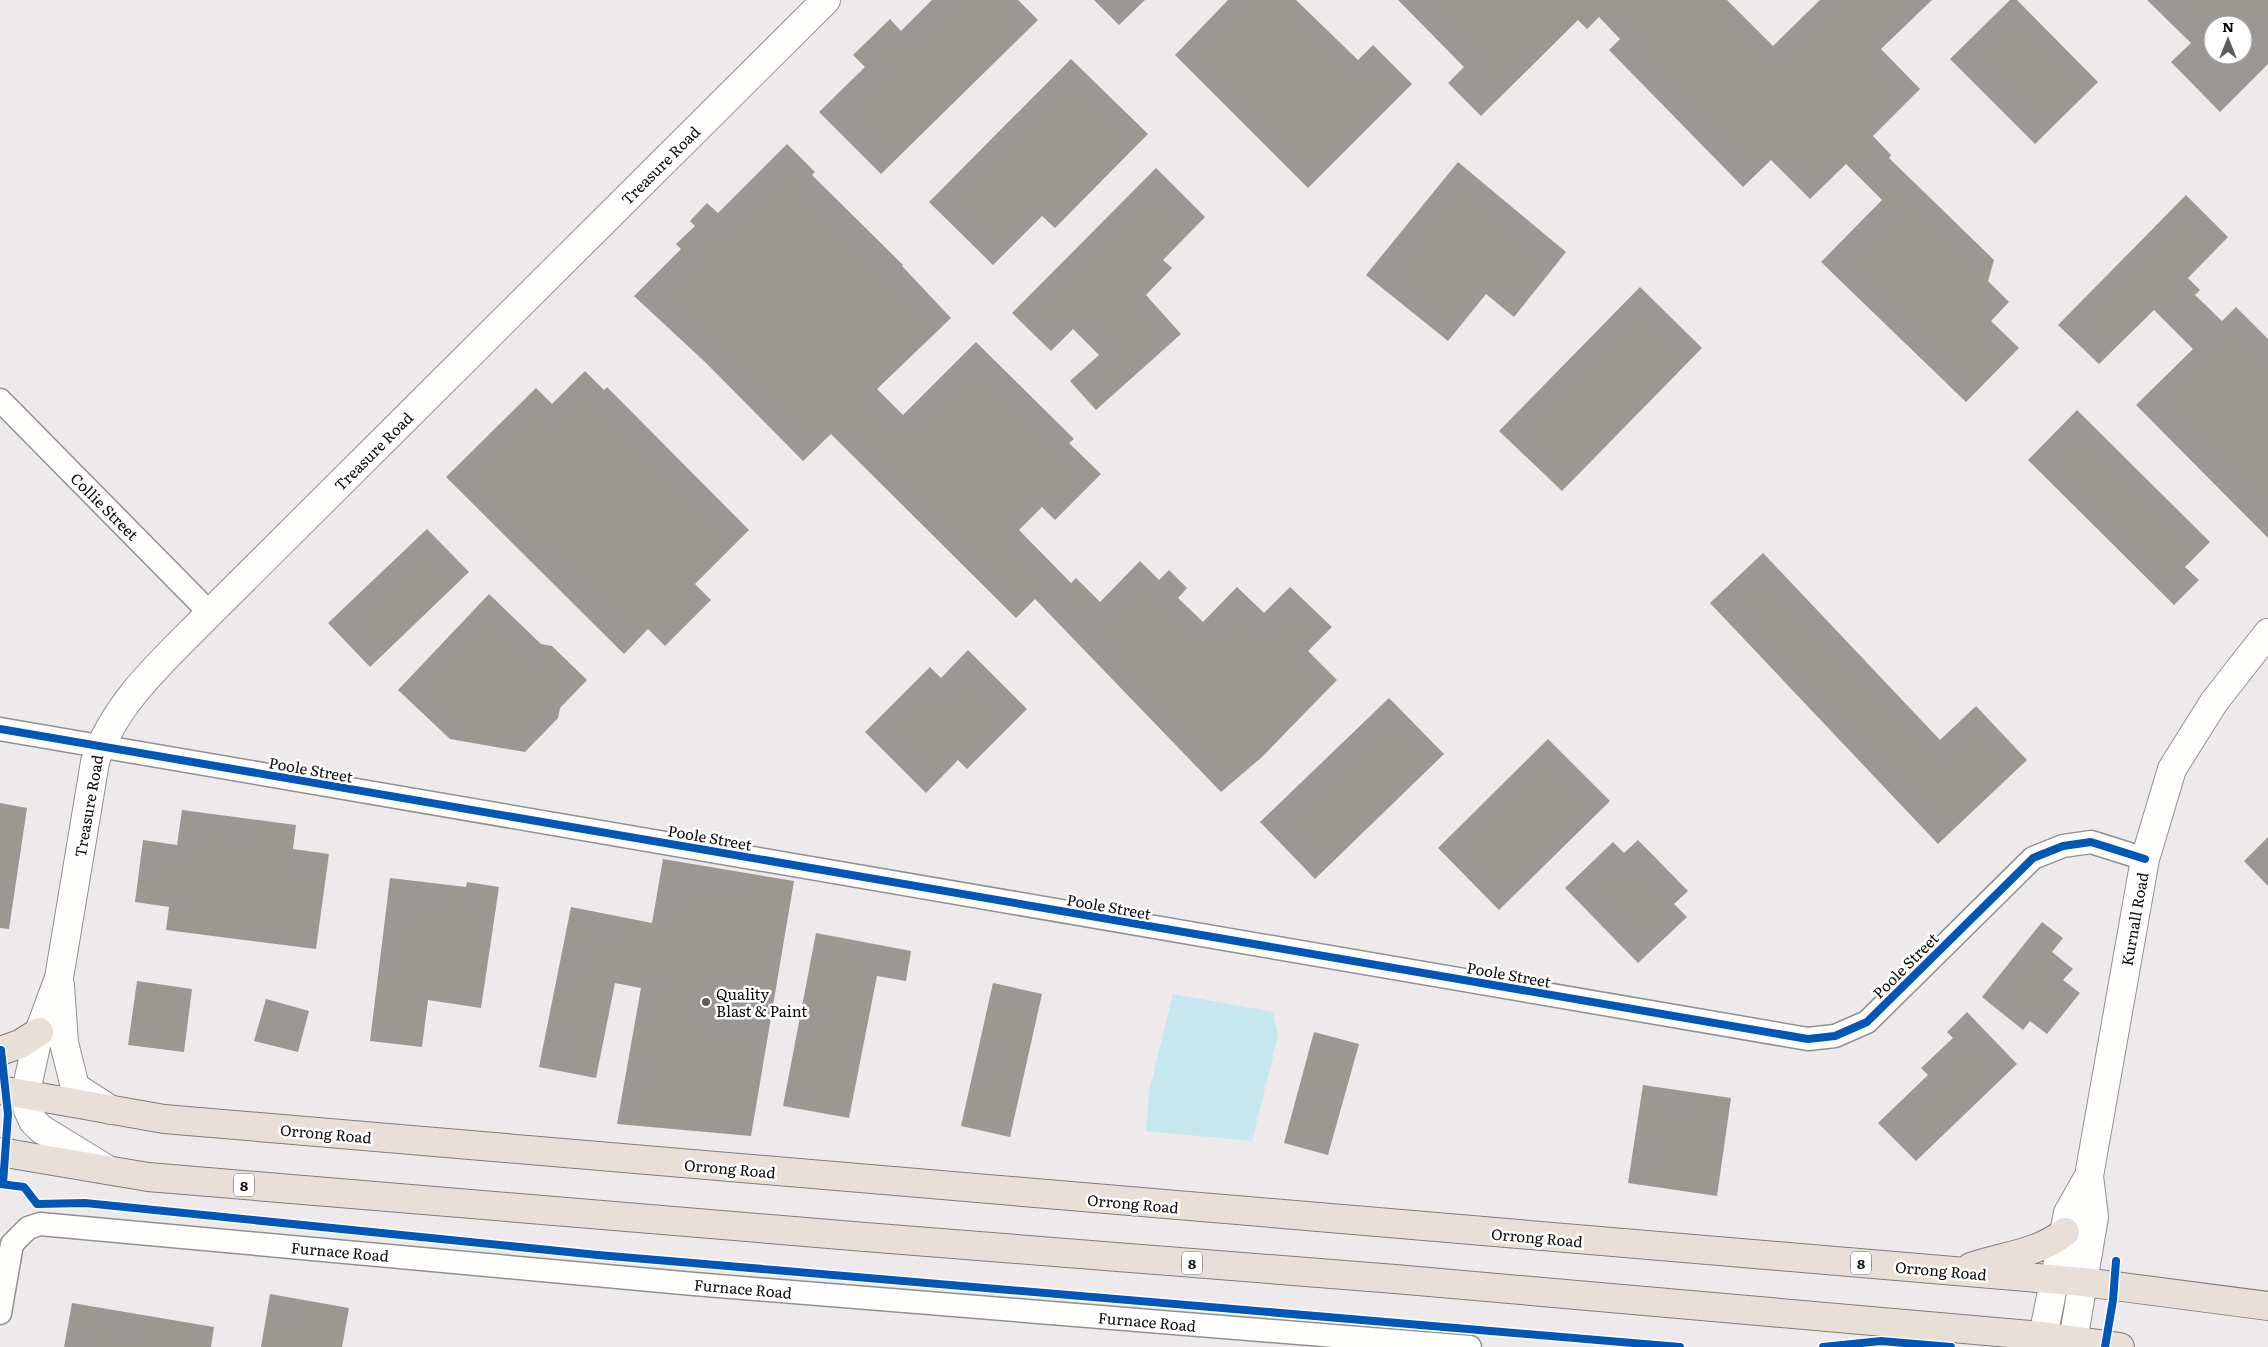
<svg xmlns="http://www.w3.org/2000/svg" width="2268" height="1347" viewBox="0 0 2268 1347" font-family="Literata,serif">
	<style>
		.industrial { fill: #eee9eb; fill-rule: evenodd }
		.water { fill: #c7e7ef }
		.building { fill: #9b9894; fill-rule: evenodd }
		.lines { fill: none; stroke-linecap: round; stroke-linejoin: round }
		.minor-casing { stroke: #91908d; stroke-width: 25 }
		.tertiary-casing { stroke: #91908d; stroke-width: 30 }
		.trunk-casing { stroke: #7e7d7a; stroke-width: 30 }
		.minor { stroke: #fefefc; stroke-width: 22 }
		.tertiary { stroke: #fefefc; stroke-width: 28 }
		.trunk { stroke: #e8dfd6; stroke-width: 28 }
		.cycleway-casing { stroke: #fff; stroke-width: 11 }
		.cycleway { stroke: #0057b8; stroke-width: 8 }
		.poi-dot { fill: #5d5c5a; stroke: #fff; stroke-width: 2 }
		.labels { text-anchor: middle; dominant-baseline: central; stroke-width: 5; stroke-linejoin: round; paint-order: stroke }
		.shield { fill: #fff; stroke: #545454; stroke-width: 1 }
		.shield-label { font-size: 14px; font-weight: bold; fill: #0a0a0a }
		.street-label { font-size: 15px; fill: #0a0a0a; stroke: #fff }
		.poi-label { font-size: 15px; fill: #0a0a0a; stroke: #fff; text-anchor: start }
	</style>
	<rect width="100%" height="100%" fill="#f8f5ee"/>
	<path class="industrial" d="M0,0H2268V1347H0ZM2213,25H2243V55H2213Z"/>
	<path class="water" d="M1173,994L1273,1012L1278,1036L1252,1141L1146,1131L1149,1092Z"/>
	<path class="building" d="M932,0H1018L1038,20L881,174L819,112L865,67L853,55L890,19L901,31Z
		M1094,0H1145L1119,25Z
		M1228,0H1296L1358,60L1373,45L1412,84L1308,188L1175,55Z
		M1398,0H1727L1773,46L1820,0H1932L1881,49L1920,89L1873,136L1891,155L1889,158L1994,260L1988,281L2009,302L1991,321L2019,348L1966,402L1821,262L1882,200L1846,164L1810,199L1771,160L1743,187L1609,50L1620,39L1599,17L1587,29L1578,20L1481,116L1448,83L1464,67Z
		M2010,0H2017L2098,82L2035,144L1950,59Z
		M2147,0H2268V64L2220,112L2171,62L2191,43ZM2213,25H2243V55H2213Z
		M1071,59L1148,134L1055,228L1042,216L993,265L929,202Z
		M787,144L815,172L812,175L903,265L902,266L951,318L877,389L903,415L976,342L1074,439L1069,443L1101,474L1055,520L1042,507L1019,530L1071,583L1076,578L1100,602L1140,561L1159,580L1169,570L1187,588L1178,598L1203,622L1237,587L1264,613L1290,587L1332,627L1308,651L1337,680L1262,757L1221,792L1035,599L1016,618L831,434L803,461L705,362L634,296L681,249L676,244L695,226L690,221L707,203L718,213Z
		M1458,162L1566,252L1514,317L1486,294L1448,341L1366,275Z
		M1156,168L1205,217L1163,260L1172,268L1146,295L1181,334L1096,410L1070,381L1099,355L1073,329L1051,351L1012,313Z
		M2186,195L2228,237L2188,278L2200,290L2195,295L2222,321L2236,307L2268,339V538L2136,405L2193,349L2154,310L2099,364L2058,325Z
		M1640,287L1702,348L1562,491L1499,431Z
		M585,371L604,390L607,387L749,530L695,584L711,600L665,646L648,629L624,654L446,477L536,388L552,404Z
		M2077,410L2210,542L2185,567L2199,580L2174,605L2028,460Z
		M427,529L469,572L370,667L328,623Z
		M1763,553L1940,740L1976,706L2027,760L1938,844L1710,603Z
		M489,594L541,644L552,646L587,680L560,708L558,718L525,752L450,739L398,690Z
		M968,650L1027,709L967,769L958,760L926,793L865,732L930,667L941,678Z
		M1389,698L1444,754L1315,879L1260,822Z
		M1548,739L1610,801L1499,910L1438,848Z
		M0,803L27,808L9,929L0,928Z
		M182,810L296,825L293,849L329,854L316,949L166,930L169,907L135,902L143,840L177,845Z
		M2268,837V886L2244,861Z
		M1638,840L1688,891L1674,904L1687,917L1638,963L1565,888L1613,842L1624,853Z
		M663,859L794,881L751,1136L617,1124L641,988L615,983L596,1078L539,1067L571,907L652,923Z
		M390,878L466,887L467,882L499,887L481,1008L428,1000L422,1047L370,1041Z
		M2042,922L2063,938L2052,952L2073,969L2063,980L2080,993L2047,1034L2030,1021L2023,1030L1982,997Z
		M816,933L911,951L906,981L877,976L849,1118L783,1106Z
		M137,981L192,989L184,1052L128,1045Z
		M993,983L1042,994L1010,1137L961,1126Z
		M266,999L309,1011L298,1052L254,1041Z
		M1967,1012L2017,1064L1916,1161L1878,1123L1928,1075L1921,1068L1953,1038L1947,1032Z
		M1314,1032L1359,1044L1328,1155L1284,1143Z
		M1643,1085L1731,1098L1717,1196L1628,1183Z
		M270,1294L349,1308L342,1347H261Z
		M72,1303L214,1327L211,1347H64Z"/>
	<g class="lines">
		<g class="minor-casing">
			<path id="minor" d="M0,400L210,613
				M0,729L1808,1039L1835,1036L1867,1022L2033,858L2063,846L2091,842L2145,859
				M0,1313L12,1244L28,1228L40,1224L694,1284L1470,1347"/>
		</g>
		<g class="tertiary-casing">
			<path id="tertiary" d="M60,985L64,1043L75,1087L111,1110
				M108,1170L41,1129L33,1121L28,1110L25,1096L39,1032L59,978L95,762C114,702 167,657 210,613L826,0
				M2043,1336L2068,1213L2089,1176
				M2073,1341L2094,1217L2089,1176L2145,859L2172,769L2214,702L2268,633"/>
		</g>
		<g class="trunk-casing">
			<path id="trunk" d="M0,1051L20,1044L39,1032
				M0,1090L164,1119L2084,1282L2268,1306
				M0,1152L148,1177L865,1237L1395,1279L2043,1336L2120,1347
				M1971,1267C2002,1256 2038,1254 2065,1232"/>
		</g>
		<use href="#minor" class="minor"/>
		<use href="#tertiary" class="tertiary"/>
		<use href="#trunk" class="trunk"/>
		<g class="cycleway-casing">
			<path id="cycleway" d="M0,729L1808,1039L1835,1036L1867,1022L2033,858L2063,846L2091,842L2145,859
				M1,1050L8,1114L3,1184
				M0,1184L24,1187L37,1204L85,1203L598,1255L1680,1347
				M1823,1347L1881,1341L1951,1347
				M2105,1347L2113,1300L2116,1261"/>
		</g>
		<use href="#cycleway" class="cycleway"/>
	</g>
	<circle class="poi-dot" cx="706" cy="1002" r="5"/>
	<g class="labels">
		<g class="shield">
			<rect x="234" y="1173.5" width="20" height="23" rx="4"/>
			<rect x="1182" y="1251.5" width="20" height="23" rx="4"/>
			<rect x="1851" y="1251.5" width="20" height="23" rx="4"/>
		</g>
		<g class="shield-label">
			<text x="244" y="1185">8</text>
			<text x="1192" y="1263">8</text>
			<text x="1861" y="1263">8</text>
		</g>
		<g class="street-label">
			<text transform="translate(660 165) rotate(-45)">Treasure Road</text>
			<text transform="translate(373 451) rotate(-45)">Treasure Road</text>
			<text transform="translate(105 506) rotate(45)">Collie Street</text>
			<text transform="translate(311 769) rotate(10)">Poole Street</text>
			<text transform="translate(88 806) rotate(-80)">Treasure Road</text>
			<text transform="translate(710 837) rotate(10)">Poole Street</text>
			<text transform="translate(1109 906) rotate(10)">Poole Street</text>
			<text transform="translate(2134 919) rotate(-80)">Kurnall Road</text>
			<text transform="translate(1905 965) rotate(-45)">Poole Street</text>
			<text transform="translate(1509 974) rotate(10)">Poole Street</text>
			<text transform="translate(326 1133) rotate(5)">Orrong Road</text>
			<text transform="translate(730 1168) rotate(5)">Orrong Road</text>
			<text transform="translate(1133 1203) rotate(5)">Orrong Road</text>
			<text transform="translate(1537 1237) rotate(5)">Orrong Road</text>
			<text transform="translate(340 1251) rotate(5)">Furnace Road</text>
			<text transform="translate(1941 1270) rotate(5)">Orrong Road</text>
			<text transform="translate(743 1288) rotate(5)">Furnace Road</text>
			<text transform="translate(1147 1321) rotate(5)">Furnace Road</text>
		</g>
		<g class="poi-label">
			<text x="716" y="993">Quality<tspan x="716" dy="17">Blast &amp; Paint</tspan></text>
		</g>
	</g>
	<g transform="translate(2228 40)"><circle r="24" fill="#ffffff" stroke="#9d9d9d"/>
	<path d="M0-4L9 19L0 12L-9 19Z" fill="#5d5c5a"/>
	<text y="-8" font-size="14" font-weight="bold" text-anchor="middle" fill="#0a0a0a">N</text>
	</g>
</svg>
